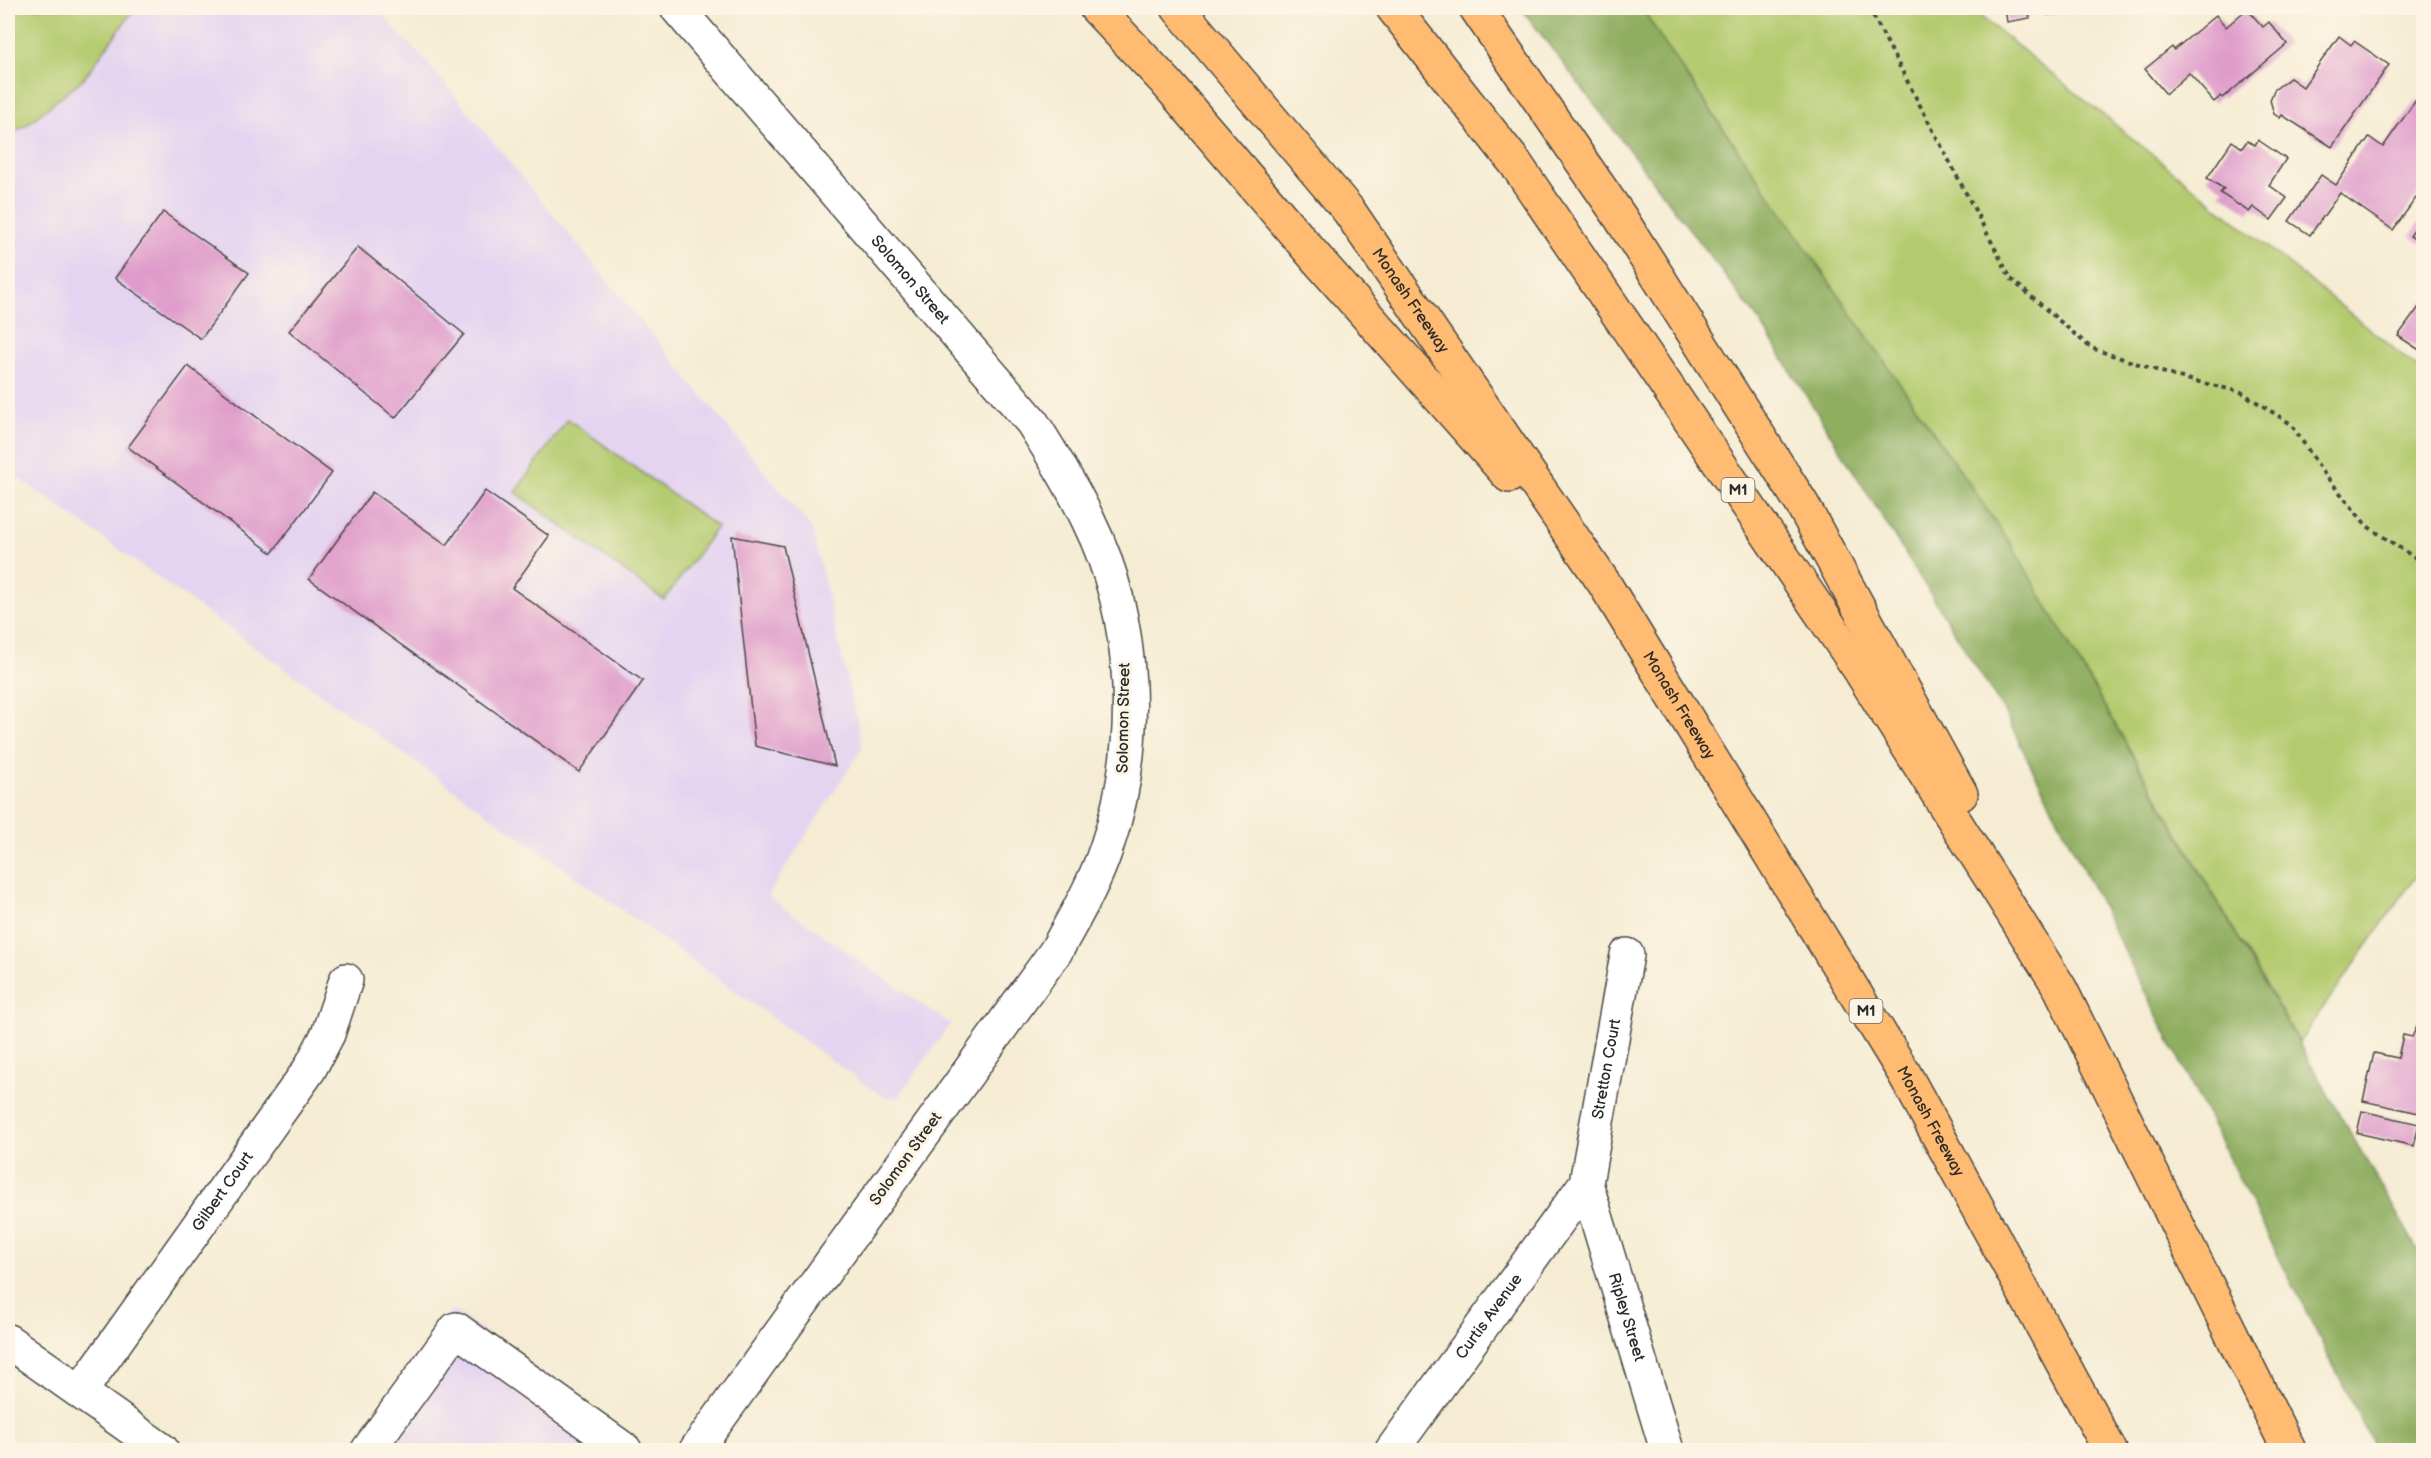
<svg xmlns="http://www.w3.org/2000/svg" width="2431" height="1458" viewBox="0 0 2431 1458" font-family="'Balsamiq Sans',sans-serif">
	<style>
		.built { fill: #e4d3f1 }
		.green { fill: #b4ca6e; stroke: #707a4c; stroke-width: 1.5 }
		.forest { fill: #8fae61; stroke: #5d6c46; stroke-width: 1.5 }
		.building { fill: #df9bcb }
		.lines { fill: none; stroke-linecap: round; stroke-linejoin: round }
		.minor-casing { stroke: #494844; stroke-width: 36 }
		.highway-casing { stroke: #494844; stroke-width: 36 }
		.path { stroke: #494844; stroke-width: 4; stroke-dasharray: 4.5 4.5; stroke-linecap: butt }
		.minor { stroke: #fff; stroke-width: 33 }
		.highway { stroke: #ffbb71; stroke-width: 33 }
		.labels { text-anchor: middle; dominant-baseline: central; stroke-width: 6; stroke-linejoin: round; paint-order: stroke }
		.shield { fill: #fcf5e5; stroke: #6a6863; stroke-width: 1.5 }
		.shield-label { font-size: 15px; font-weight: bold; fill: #2b2b2b }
		.street-label { font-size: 16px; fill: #2b2b2b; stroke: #fcf5e5 }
	</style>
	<rect width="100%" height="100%" fill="#fcf5e5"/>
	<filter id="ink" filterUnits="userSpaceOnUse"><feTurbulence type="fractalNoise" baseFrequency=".0167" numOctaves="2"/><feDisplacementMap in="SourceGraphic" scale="12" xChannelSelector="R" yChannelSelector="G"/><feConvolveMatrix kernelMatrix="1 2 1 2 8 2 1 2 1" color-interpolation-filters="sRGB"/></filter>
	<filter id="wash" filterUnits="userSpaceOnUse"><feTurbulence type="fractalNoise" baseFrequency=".008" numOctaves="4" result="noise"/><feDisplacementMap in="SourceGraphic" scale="24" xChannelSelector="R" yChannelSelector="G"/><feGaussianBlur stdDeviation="1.35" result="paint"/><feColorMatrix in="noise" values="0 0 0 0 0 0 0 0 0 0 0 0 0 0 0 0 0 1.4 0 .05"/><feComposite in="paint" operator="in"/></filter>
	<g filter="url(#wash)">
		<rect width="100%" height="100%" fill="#f5ecd3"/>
		<path class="built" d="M8,8H376L427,62L812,529L863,747L767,896L950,1024L898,1098L883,1097L8,470Z
			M452,1309L650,1450H350Z"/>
		<path class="green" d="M8,8H135L84,78L28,124L8,135Z
			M1642,8H1970L2423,372V866L2299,1042L2012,546L1666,46Z
			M568,419L717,527L664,600L515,492Z"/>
		<path class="forest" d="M1521,8H1642L1666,46L2012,546L2423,1259V1450H2376L2002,708L1760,322Z"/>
		<g id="blocks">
			<path class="building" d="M2005,8H2028L2030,18L2007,22Z
				M2047,8H2079V9L2048,15Z
				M2247,9L2263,27L2269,22L2287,44L2223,98L2221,96L2214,102L2189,73L2166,94L2145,69L2172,47L2174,50L2216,15L2226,27Z
				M2339,36L2351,45L2354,41L2389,65L2332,147L2282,115L2280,118L2274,114L2270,100L2274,90L2290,78L2303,87Z
				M2416,100L2424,105V187L2393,230L2340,193L2310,235L2289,221L2321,175L2336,185L2369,137L2383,147Z
				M2258,140L2286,159L2269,185L2287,198L2271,220L2253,207L2249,212L2220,193L2224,189L2207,178L2232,141L2242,148L2247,141L2255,145Z
				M163,212L249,273L201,339L115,278Z
				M2424,216V245L2410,236Z
				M358,247L464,334L395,418L289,331Z
				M2424,300V353L2398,336Z
				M188,366L332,473L272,553L128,447Z
				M485,491L549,536L512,588L643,681L579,772L309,579L372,492L447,545Z
				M732,536L783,546L835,766L755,746Z
				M2424,1012V1114L2363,1101L2374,1053L2398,1058L2403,1035L2412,1037Z
				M2362,1111L2419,1124L2414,1146L2357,1133Z"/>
		</g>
	</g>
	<g filter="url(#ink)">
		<use href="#blocks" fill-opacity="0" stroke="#494844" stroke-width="1.5"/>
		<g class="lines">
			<g class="minor-casing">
				<g id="minor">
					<path id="s1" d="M677,8L1032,422C1052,454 1072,486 1088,520C1137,619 1142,745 1106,849C1094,885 1074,918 1056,951L696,1450"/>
					<path id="s2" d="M1586,1183L1667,1450"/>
					<path d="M8,1341L162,1450"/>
					<path id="s3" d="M80,1392L309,1070L328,1034L346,980"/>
					<path d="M368,1450L456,1329L625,1450"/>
					<path id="s4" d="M1392,1450L1586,1183L1627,955"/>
				</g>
			</g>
			<g class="highway-casing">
				<g id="highway">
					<path d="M1096,8L1166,82L1316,258L1509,476"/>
					<path id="s5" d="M1178,8L1349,211L1604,583L1904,1073L2110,1450"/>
					<path d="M1393,8L1516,164L1859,669L2060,988L2289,1450"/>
					<path d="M1476,8L1620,217L1802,504L1961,794"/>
				</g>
			</g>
			<path class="path" d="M1869,8L2011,279L2091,348L2174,376L2241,392L2291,424L2322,471L2367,526L2424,564"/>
			<use href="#minor" class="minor"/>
			<use href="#highway" class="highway"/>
		</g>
	</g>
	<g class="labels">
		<g class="shield">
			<rect x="1721.5" y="478" width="33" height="24" rx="4.5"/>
			<rect x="1849.5" y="999" width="33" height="24" rx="4.5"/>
		</g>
		<g class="shield-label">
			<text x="1738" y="490">M1</text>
			<text x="1866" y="1011">M1</text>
		</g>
		<g class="street-label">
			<text stroke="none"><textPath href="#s1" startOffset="358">Solomon Street</textPath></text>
			<text stroke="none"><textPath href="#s5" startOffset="374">Monash Freeway</textPath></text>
			<text stroke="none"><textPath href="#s5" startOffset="860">Monash Freeway</textPath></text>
			<text transform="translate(1124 718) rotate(-89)">Solomon Street</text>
			<text stroke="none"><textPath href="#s4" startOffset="446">Stretton Court</textPath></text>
			<text stroke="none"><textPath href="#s5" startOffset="1346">Monash Freeway</textPath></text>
			<text transform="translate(906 1159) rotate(-54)">Solomon Street</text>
			<text stroke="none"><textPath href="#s3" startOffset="246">Gilbert Court</textPath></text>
			<text stroke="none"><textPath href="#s4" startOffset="165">Curtis Avenue</textPath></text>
			<text stroke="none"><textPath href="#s2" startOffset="140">Ripley Street</textPath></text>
		</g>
	</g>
	<rect width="2431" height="1458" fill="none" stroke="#fcf5e5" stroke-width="30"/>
</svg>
